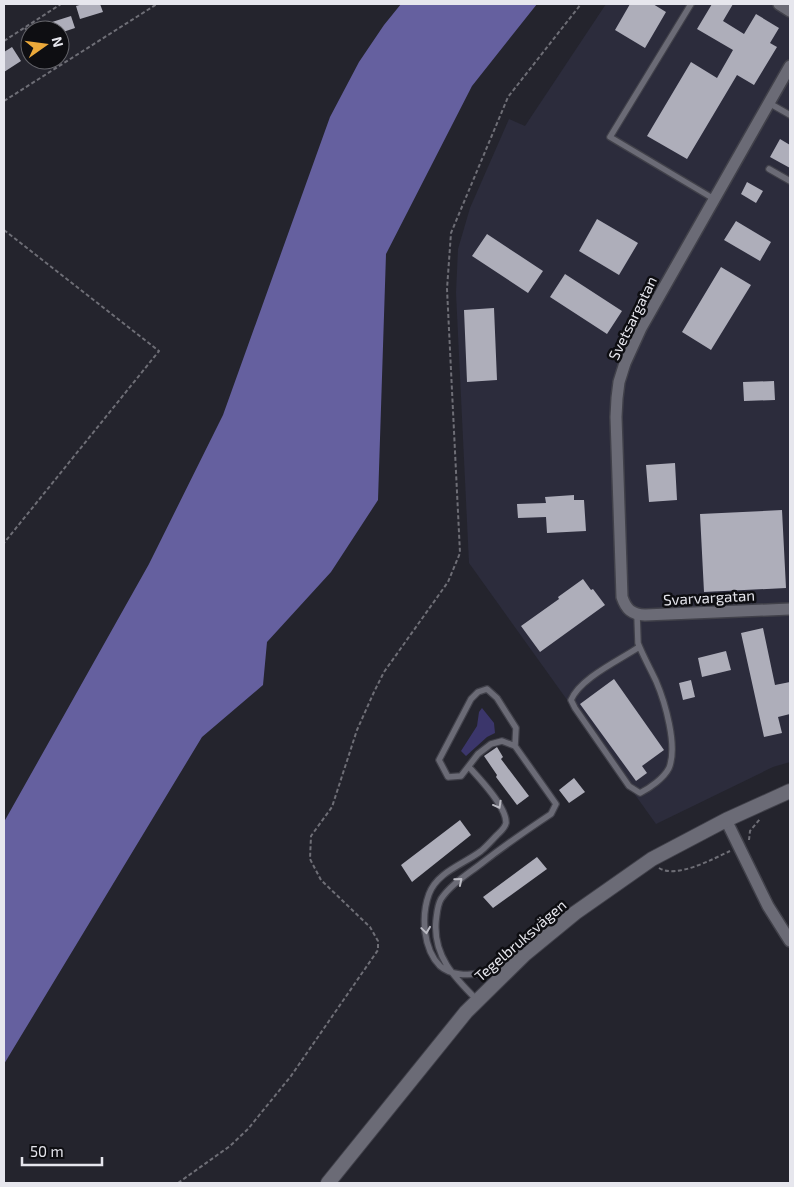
<svg xmlns="http://www.w3.org/2000/svg" width="794" height="1187" viewBox="0 0 794 1187" font-family="'Exo 2',sans-serif">
	<style>
		.built { fill: #2c2c3c }
		.green { fill: #3b366b }
		.water { fill: #65609f }
		.building { fill: #aeaeba }
		.lines { fill: none; stroke-linecap: round; stroke-linejoin: round }
		.service-casing { stroke: #41414a; stroke-width: 8 }
		.minor-casing { stroke: #41414a; stroke-width: 14 }
		.tertiary-casing { stroke: #41414a; stroke-width: 16 }
		.path { stroke: #6e6e76; stroke-width: 2; stroke-dasharray: 4 2.5; stroke-linecap: butt }
		.service { stroke: #6b6b76; stroke-width: 5.5 }
		.minor { stroke: #6b6b76; stroke-width: 11 }
		.tertiary { stroke: #6b6b76; stroke-width: 14 }
		.oneway { stroke: #bbbbc3 }
		.labels { text-anchor: middle; dominant-baseline: central; stroke-width: 5; stroke-linejoin: round; paint-order: stroke }
		.street-label { font-size: 15px; fill: #e6e6ed; stroke: #0e0e12 }
	</style>
	<rect width="100%" height="100%" fill="#24242d"/>
	<path class="built" d="M606,4H790V762L773,767L656,824L469,563L456,293L458,249L470,208L509,119L525,126Z"/>
	<path class="green" d="M482,708L494,723L495,733L487,737L466,756L461,751L477,726L479,712Z"/>
	<path class="water" d="M401,4H537L472,86L386,254L378,500L331,572L267,642L263,685L202,737L4,1064V822L149,564L223,415L330,117L359,62L384,25Z"/>
	<path class="building" d="M83,4H100L103,12L80,19L76,6Z
		M630,4H653L666,12L645,48L615,30Z
		M712,4H733L723,21L744,34L756,14L779,28L770,43L777,47L754,85L737,75L687,159L647,136L691,62L717,78L733,50L697,29Z
		M71,16L75,28L60,33V30H33V28Z
		M12,47L21,61L4,72V52Z
		M780,139L790,145V168L770,157Z
		M747,182L763,191L756,203L741,194Z
		M597,219L638,243L619,275L579,251Z
		M736,221L771,242L760,261L724,240Z
		M487,234L543,271L528,293L472,256Z
		M721,267L751,285L711,350L682,332Z
		M565,274L622,311L607,334L550,297Z
		M494,308L497,380L467,382L464,310Z
		M774,381L775,400L744,401L743,382Z
		M675,463L677,500L649,502L646,465Z
		M574,495V500H584L586,531L547,533L546,517L518,518L517,504L546,503L545,497Z
		M782,510L786,588L704,592L700,514Z
		M583,579L591,590L593,589L605,605L540,652L521,626L559,599L558,597Z
		M763,628L775,685L790,682V714L778,717L782,733L764,737L741,633Z
		M726,651L731,670L702,677L698,658Z
		M614,679L664,750L642,766L647,773L636,781L580,704Z
		M691,680L695,697L683,700L679,683Z
		M497,747L503,757L501,759L529,796L517,805L496,777L497,775L484,756Z
		M574,778L585,792L569,803L559,790Z
		M460,820L471,835L412,882L401,865Z
		M537,857L547,869L493,908L483,897Z"/>
	<g class="lines">
		<g class="service-casing">
			<path id="service" d="M691,4L610,137L714,199
				M769,103L790,115
				M769,169L790,181
				M637,615L638,643C643,656 650,668 656,681C665,702 678,746 669,768C664,778 650,788 640,793L629,786L575,708L571,700C580,678 620,660 639,647
				M469,767C479,778 507,807 506,823C505,828 501,831 497,835C492,840 487,846 481,851C464,864 437,872 429,894C421,916 423,949 440,966C450,975 468,976 480,973C492,971 509,957 520,951
				M477,1000C454,977 433,956 436,921C437,914 437,906 441,899C451,884 468,874 482,863C504,846 527,830 551,814L556,804L515,746L502,741L491,744L478,754L461,776L448,777L439,760L471,699L478,692L487,689L497,698L516,728L515,746"/>
		</g>
		<g class="minor-casing">
			<path id="minor" d="M779,4L790,11
				M790,66L641,328L625,363L619,382L617,398L616,417L622,597C626,609 631,614 645,615L790,609
				M726,820L768,906L790,941"/>
		</g>
		<g class="tertiary-casing">
			<path id="tertiary" d="M328,1183L466,1012L525,954L575,913L652,859L726,820L790,791"/>
		</g>
		<path class="path" d="M25,28L30,34
			M4,41L61,4
			M50,60L56,68
			M4,101L157,4
			M4,230L159,351L4,543
			M749,840L750,831L760,819
			M659,868C676,879 713,859 730,851
			M178,1183L230,1146L248,1129L291,1076L378,950V941L370,927L321,880L310,859L311,836L332,807L357,730L374,692L384,672L448,582L460,553L447,289L451,233L508,97L581,4"/>
		<use href="#service" class="service"/>
		<use href="#minor" class="minor"/>
		<use href="#tertiary" class="tertiary"/>
	</g>
	<defs><path id="oneway-chevron" d="M-2-3.5L2.5 0L-2 3.5" fill="none" stroke-width="1.6" stroke-linecap="round" stroke-linejoin="round" transform="scale(1.25)"/></defs>
	<g class="oneway">
		<use href="#oneway-chevron" transform="translate(498 805) rotate(61)"/>
		<use href="#oneway-chevron" transform="translate(459 881) rotate(-40)"/>
		<use href="#oneway-chevron" transform="translate(426 930) rotate(82)"/>
	</g>
	<g class="labels">
		<g class="street-label">
			<text transform="translate(632 318) rotate(-64)">Svetsargatan</text>
			<text transform="translate(709 597) rotate(-3)">Svarvargatan</text>
			<text transform="translate(520 940) rotate(-41)">Tegelbruksvägen</text>
		</g>
	</g>
	<rect width="794" height="1187" fill="none" stroke="#e6e6ed" stroke-width="10"/>
	<g transform="translate(45 45) rotate(76)"><circle r="24" fill="#0e0e12" stroke="#64646a"/>
	<path d="M0-4L9 19L0 12L-9 19Z" fill="#eca93a"/>
	<text y="-8" font-size="14" font-weight="bold" text-anchor="middle" fill="#e6e6ed">N</text>
	</g>
	<path d="M22 1157v8h80v-8" fill="none" stroke="#e6e6ed" stroke-width="2.5"/>
	<text x="30" y="1157" font-size="15" fill="#e6e6ed" stroke="#0e0e12" stroke-width="4" paint-order="stroke">50 m</text>
</svg>
